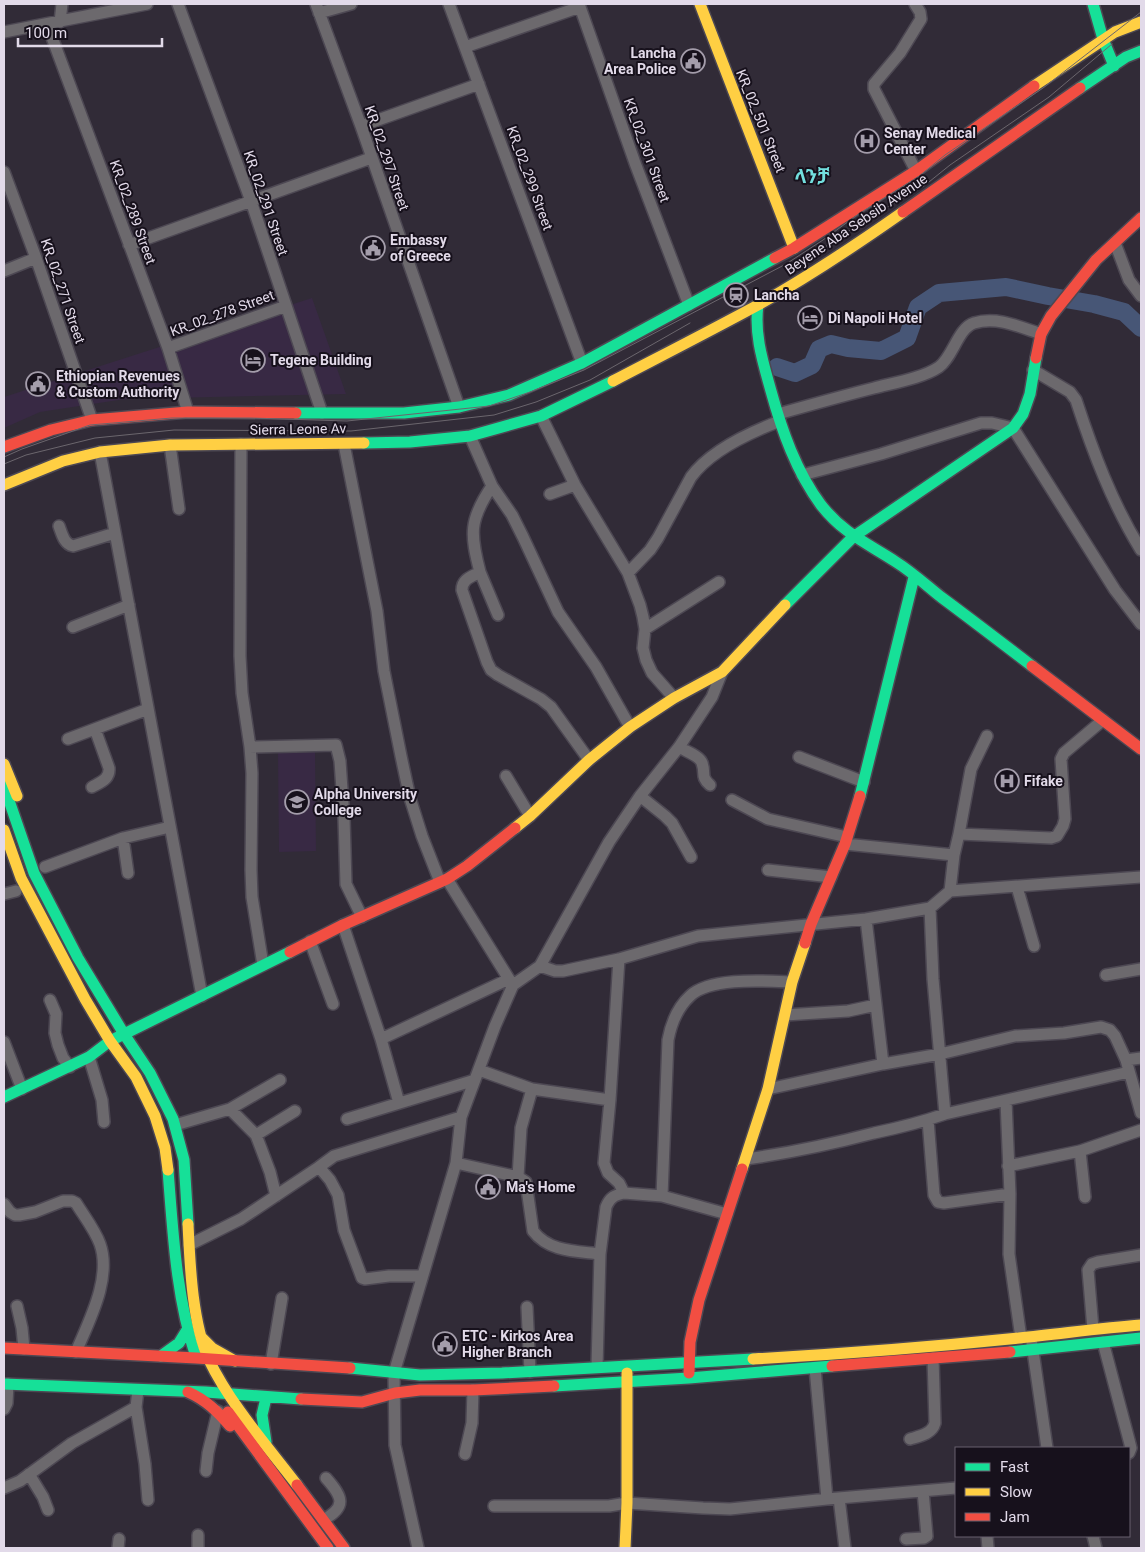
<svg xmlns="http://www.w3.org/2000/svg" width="1145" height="1552" viewBox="0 0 1145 1552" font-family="Roboto,'Noto Sans Ethiopic',sans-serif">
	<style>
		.built { fill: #382944 }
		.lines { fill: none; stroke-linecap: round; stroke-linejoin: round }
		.river { stroke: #475676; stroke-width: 18 }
		.street-casing { stroke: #4d4853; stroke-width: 14 }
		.fast-casing { stroke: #4d4853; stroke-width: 14 }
		.slow-casing { stroke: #4d4853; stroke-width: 14 }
		.jam-casing { stroke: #4d4853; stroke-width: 14 }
		.street { stroke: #6c696d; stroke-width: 11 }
		.fast { stroke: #16e098; stroke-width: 11 }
		.slow { stroke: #ffcf43; stroke-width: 11 }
		.jam { stroke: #f24e42; stroke-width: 11 }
		.tram { stroke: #6b666d; stroke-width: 1 }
		.labels { text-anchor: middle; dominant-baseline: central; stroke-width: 4; stroke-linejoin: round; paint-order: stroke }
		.poi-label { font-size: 14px; font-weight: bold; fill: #e2dae9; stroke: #17111c; text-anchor: start }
		.street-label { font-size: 14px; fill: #e2dae9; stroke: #17111c }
		.district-label { font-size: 19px; font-weight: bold; fill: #73dfde; stroke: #17111c }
	</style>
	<rect width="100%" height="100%" fill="#312b37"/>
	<path class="built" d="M312,298L346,394L125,399L40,412L4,428V397Z
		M315,752L316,851L279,852L278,753Z"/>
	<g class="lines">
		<path class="river" d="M777,367L795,373L812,365L819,349L831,344L848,348L881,351L907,338L918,307L939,293L1006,287L1048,296L1094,304L1124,312L1141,328"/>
		<g class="street-casing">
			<path id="street" d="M178,4L251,201L322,413
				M316,4L361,126L459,407
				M449,4L582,363
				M579,4L635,163L689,305
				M915,4L920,12L921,19L900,53L874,84V89L916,171
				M319,13L351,4
				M60,22L62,4
				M47,24L168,348L188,412
				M4,32L147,4
				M465,47L580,7
				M361,126L479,84
				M4,172L36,258L92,420
				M1115,243L1129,280L1141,296
				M129,245L371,158
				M4,271L36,258
				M168,348L286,306
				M1033,370L1070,392L1076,400C1093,452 1112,503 1141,550
				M778,414C810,405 842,396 874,388C893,383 923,378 939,367C953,357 958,328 974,323C997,316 1020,327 1041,334
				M541,416L575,485L628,573L640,605L643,617L645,629L643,648L646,660L652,673L674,698
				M470,436L492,486L512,515L523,537L558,612L596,667L630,727
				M241,444L240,656L242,693L250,747L252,773L251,870L252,897L263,965
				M344,444L377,611L384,671L401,756L410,798L422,836L440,882
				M170,445L179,509
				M100,452L202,996
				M802,475L881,454L981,423H992L1013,428L1115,590L1141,624
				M492,486C469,520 470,534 480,572C471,577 462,579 462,590L487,662L491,670L498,675L541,699L551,707L589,760
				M550,494L575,485
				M59,526C62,534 64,544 73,546L115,533
				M480,572L498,615
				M628,573L650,550L658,538L691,477C710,451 751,432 780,421
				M73,627L129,605
				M645,629L719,582
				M987,736L971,769L959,834L1051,838L1057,836L1063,826L1065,819L1061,759L1064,753L1103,720
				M68,739L148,709
				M250,747L336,745L340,761L344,818L346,884L362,917
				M679,747C685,751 700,756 702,763C706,774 700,776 710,785
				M799,757L864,782
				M506,776L530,816
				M92,787C101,782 110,779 109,768L95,729
				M640,796L665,816L672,823L691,857
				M732,800L768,819L847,837
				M123,838L128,873
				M845,844L954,855
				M45,867L123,838L170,827
				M768,870L831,877
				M447,879L512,984
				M1017,887L1034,946
				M950,891L1141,877
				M4,894L16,891
				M866,919L930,908
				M343,925L381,1039L509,979
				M310,941L333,1004
				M540,966L555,971H563L619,959L698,936L866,919L883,1064
				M1106,975L1141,969
				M50,1000L56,1014L55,1033L58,1045L63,1058L70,1067
				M785,1015L848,1011L876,1005
				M381,1039L399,1103
				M4,1042L22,1089
				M89,1057L102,1100L104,1122
				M1126,1060L1141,1058
				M479,1070L532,1089L521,1128L518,1177L526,1182L533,1231C549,1252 576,1251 600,1254L597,1367
				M532,1089L610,1100L619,959
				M768,1089L883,1064L940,1054L1015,1036L1064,1033L1101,1027L1110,1030L1115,1036L1126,1060L1141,1113
				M1006,1101L1010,1194L1009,1254L1021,1338
				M230,1109L256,1135L270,1172L276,1196
				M945,1114L933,979L930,908L950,891L954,855L959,834
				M347,1119L475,1080
				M928,1120L934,1195L938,1202L944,1203L1010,1194
				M175,1125L230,1109L280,1080
				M256,1135L295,1111
				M1080,1151L1085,1197
				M746,1159C789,1153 832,1144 874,1133C898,1128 922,1122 945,1114L1129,1072
				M456,1163L518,1177
				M1008,1166L1080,1151L1141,1130
				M319,1167L330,1180L338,1195L344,1230L362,1278L365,1279L389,1276H422
				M624,1193L662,1196
				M4,1204L10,1212L15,1215H19L35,1212L63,1201H72L76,1203C84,1216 95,1230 100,1244C112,1278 89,1321 76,1352
				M727,1214L662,1196L668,1040C671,1024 677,1008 690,996C710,977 765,981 792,982
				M189,1245L241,1219L319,1167L334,1156L461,1117
				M600,1254L606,1207C610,1197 615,1195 624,1193L619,1183L608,1173L604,1163L610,1100
				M17,1306L22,1328L24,1349
				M527,1307L530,1372
				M1093,1329L1088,1270L1092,1264L1098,1262L1141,1255
				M1103,1342L1129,1440L1131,1448L1129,1453
				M1032,1344L1047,1448
				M271,1364L282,1298
				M815,1368L827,1499L956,1488
				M138,1390L136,1407L145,1464L148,1500
				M4,1409L7,1403L8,1384
				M910,1439C920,1436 932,1434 935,1423L933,1358
				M465,1454L472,1423L473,1390
				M206,1471L208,1453L218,1411
				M29,1474L43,1497L48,1510
				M4,1488L20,1481L72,1443L136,1407
				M839,1498L845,1548
				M494,1506H609L627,1503L703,1508L730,1509L827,1499
				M323,1520C347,1507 343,1497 326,1478
				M987,1536L988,1548
				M1093,1536L1096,1548
				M906,1539L924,1538L927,1536L923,1491
				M118,1548L119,1539
				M198,1548V1535
				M418,1548L395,1445L394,1373L456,1163L461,1117L495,1026L513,985L540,966L609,842L640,796L679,747L712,697L722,672"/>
		</g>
		<g class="fast-casing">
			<path id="fast" d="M1093,4L1103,39L1114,66
				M1080,88L1126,57L1141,51
				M758,305C754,335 763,362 771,391C782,431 796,471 821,505C844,534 867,543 896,562C912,572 926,585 941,597C972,620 1002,643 1032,666
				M296,413H404L459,407L509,395L582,363L775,258
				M364,443L410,442L470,436L541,416L613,381
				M785,605L853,537L1013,428L1023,414L1030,394L1036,358
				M4,786L34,873L78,958L124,1034L150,1073L173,1119L184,1160L188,1224
				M860,796L914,577
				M4,1097L89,1057L110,1041L290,952
				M168,1170C173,1233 176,1297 196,1357
				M1010,1352L1141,1338
				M161,1356L179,1343L187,1330
				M350,1368L420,1375L502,1373L753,1359
				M4,1384L206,1392L301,1399
				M554,1386L689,1378L832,1366
				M266,1398L262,1415L266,1442"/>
		</g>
		<g class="slow-casing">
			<path id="slow" d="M700,4L794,248
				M1034,86L1115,32L1141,22
				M613,381C661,356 710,331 758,305C808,277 856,245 903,212
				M4,485L63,461L100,452L170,445L364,443
				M4,764L17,796
				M515,828L530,816L589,760L630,727L674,698L722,672L785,605
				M4,830L21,878L85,999L110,1041L136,1077L155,1116L165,1148L168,1170
				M742,1169L768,1089L792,982L805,943
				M188,1224C190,1265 192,1322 209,1360C230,1404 268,1447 297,1485
				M202,1338L212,1348L235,1361
				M753,1359C842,1354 931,1347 1019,1338C1060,1334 1100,1328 1141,1325
				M625,1548L627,1503V1373"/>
		</g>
		<g class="jam-casing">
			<path id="jam" d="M903,212L1080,88
				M775,258L794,248L916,171L1034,86
				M1036,358L1041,334L1051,316L1096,260L1141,218
				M4,447L51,430L92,420L188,412L296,413
				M1032,666L1141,749
				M805,943L811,924L845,844L860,796
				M290,952L343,925L447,879L467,866L515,828
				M4,1348L196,1358L350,1368
				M832,1366L1010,1352
				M689,1373L690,1342L699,1300L742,1169
				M188,1392C206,1400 217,1411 230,1426
				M301,1399L362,1402L395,1393L420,1390H473L554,1386
				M228,1412L328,1548
				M297,1485L344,1548"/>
		</g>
		<use href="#street" class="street"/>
		<use href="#fast" class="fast"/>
		<use href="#slow" class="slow"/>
		<use href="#jam" class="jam"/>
		<path class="tram" d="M825,247L865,220L924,186L950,165L1049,97L1112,44
			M4,457L22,449L90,425L172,418H250L347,421L489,406L530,392L584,370L786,264L823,240L860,213L918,177L945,155L1043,88L1141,12
			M4,464L26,455L95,438L174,430L351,431L494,415L536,402L590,380L690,323"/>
	</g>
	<defs>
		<g id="civic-ring" transform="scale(1.25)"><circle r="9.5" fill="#17111c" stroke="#a49dab" stroke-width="1.5"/><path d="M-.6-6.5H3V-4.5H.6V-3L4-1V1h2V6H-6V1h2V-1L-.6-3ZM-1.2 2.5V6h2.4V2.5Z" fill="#a49dab"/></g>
		<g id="hospital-ring" transform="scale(1.25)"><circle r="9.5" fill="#17111c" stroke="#a49dab" stroke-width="1.5"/><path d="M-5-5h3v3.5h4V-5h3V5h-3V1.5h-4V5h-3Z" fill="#a49dab"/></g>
		<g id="station-ring" transform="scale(1.25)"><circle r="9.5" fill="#17111c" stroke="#a49dab" stroke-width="1.5"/><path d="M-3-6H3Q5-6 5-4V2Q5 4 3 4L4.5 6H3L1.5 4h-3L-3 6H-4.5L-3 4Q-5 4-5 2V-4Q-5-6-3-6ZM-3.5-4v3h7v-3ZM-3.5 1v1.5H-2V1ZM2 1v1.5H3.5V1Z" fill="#a49dab"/></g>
		<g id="hotel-ring" transform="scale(1.25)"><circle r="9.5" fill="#17111c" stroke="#a49dab" stroke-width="1.5"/><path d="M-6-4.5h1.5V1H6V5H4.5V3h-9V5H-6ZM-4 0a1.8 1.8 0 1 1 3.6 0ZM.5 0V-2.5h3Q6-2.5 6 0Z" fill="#a49dab"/></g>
		<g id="university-ring" transform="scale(1.25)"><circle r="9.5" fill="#17111c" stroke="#a49dab" stroke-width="1.5"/><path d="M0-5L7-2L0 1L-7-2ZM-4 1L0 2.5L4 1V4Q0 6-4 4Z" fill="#a49dab"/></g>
	</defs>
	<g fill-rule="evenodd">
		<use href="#civic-ring" x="693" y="61"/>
		<use href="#hospital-ring" x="867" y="141"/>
		<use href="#civic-ring" x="373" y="248"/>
		<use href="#station-ring" x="736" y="295"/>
		<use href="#hotel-ring" x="810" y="318"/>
		<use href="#hotel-ring" x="253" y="360"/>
		<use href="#civic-ring" x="38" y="384"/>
		<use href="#hospital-ring" x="1007" y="781"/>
		<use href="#university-ring" x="297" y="802"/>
		<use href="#civic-ring" x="488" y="1187"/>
		<use href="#civic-ring" x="445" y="1344"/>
	</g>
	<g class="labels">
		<g class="poi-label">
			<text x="676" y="53" text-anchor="end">Lancha<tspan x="676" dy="16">Area Police</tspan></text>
			<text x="884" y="133">Senay Medical<tspan x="884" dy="16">Center</tspan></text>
			<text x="390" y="240">Embassy<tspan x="390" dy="16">of Greece</tspan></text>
			<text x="754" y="295">Lancha</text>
			<text x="828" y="318">Di Napoli Hotel</text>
			<text x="270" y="360">Tegene Building</text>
			<text x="56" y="376">Ethiopian Revenues<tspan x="56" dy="16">&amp; Custom Authority</tspan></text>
			<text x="1024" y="781">Fifake</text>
			<text x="314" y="794">Alpha University<tspan x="314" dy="16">College</tspan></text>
			<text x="506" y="1187">Ma's Home</text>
			<text x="462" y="1336">ETC - Kirkos Area<tspan x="462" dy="16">Higher Branch</tspan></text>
		</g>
		<g class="street-label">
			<text transform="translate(761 121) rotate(68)">KR_02_501 Street</text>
			<text transform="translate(647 150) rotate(70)">KR_02_301 Street</text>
			<text transform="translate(387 158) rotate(71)">KR_02_297 Street</text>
			<text transform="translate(530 178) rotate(70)">KR_02_299 Street</text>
			<text transform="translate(266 203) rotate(71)">KR_02_291 Street</text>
			<text transform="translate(133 212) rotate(70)">KR_02_289 Street</text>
			<text transform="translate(856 224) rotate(-34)">Beyene Aba Sebsib Avenue</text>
			<text transform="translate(63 291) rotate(71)">KR_02_271 Street</text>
			<text transform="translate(222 313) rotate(-20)">KR_02_278 Street</text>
			<text transform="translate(298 429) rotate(-1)">Sierra Leone Av</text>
		</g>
		<g class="district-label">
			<text x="812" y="176">ላንቻ</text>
		</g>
	</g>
	<rect width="1145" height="1552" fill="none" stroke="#e2dae9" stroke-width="10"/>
	<rect x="955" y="1447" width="175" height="90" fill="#17111c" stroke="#68616e"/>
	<rect x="965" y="1463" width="25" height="8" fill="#16e098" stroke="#68616e"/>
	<text x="1000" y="1472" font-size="15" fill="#e2dae9">Fast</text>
	<rect x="965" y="1488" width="25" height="8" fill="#ffcf43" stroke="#68616e"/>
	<text x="1000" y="1497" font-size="15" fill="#e2dae9">Slow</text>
	<rect x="965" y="1513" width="25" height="8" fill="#f24e42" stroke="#68616e"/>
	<text x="1000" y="1522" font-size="15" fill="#e2dae9">Jam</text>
	<path d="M18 38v8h144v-8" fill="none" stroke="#e2dae9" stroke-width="2.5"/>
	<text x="25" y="38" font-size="15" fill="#e2dae9" stroke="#17111c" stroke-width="4" paint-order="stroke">100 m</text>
</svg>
